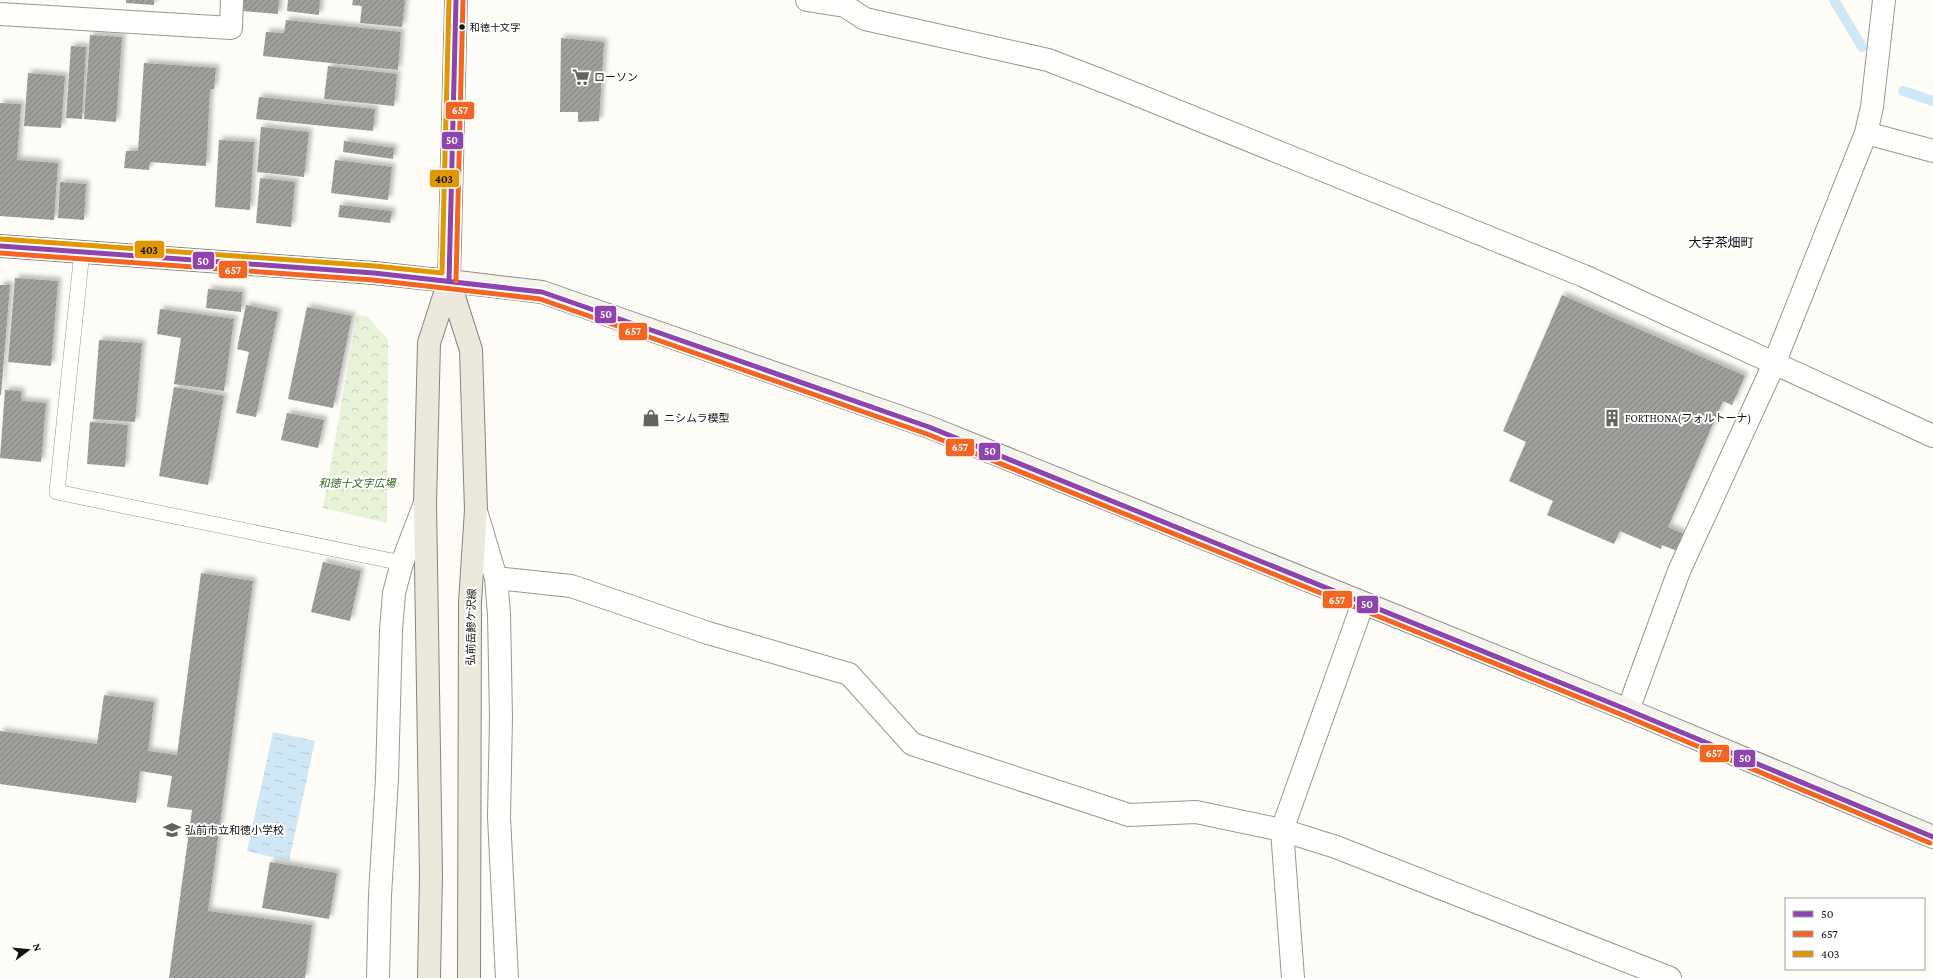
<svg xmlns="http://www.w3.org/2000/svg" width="1933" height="978" viewBox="0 0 1933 978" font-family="'Crimson Pro','Noto Sans JP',serif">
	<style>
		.park { fill: url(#park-crowns) }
		.water { fill: url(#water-ripples) }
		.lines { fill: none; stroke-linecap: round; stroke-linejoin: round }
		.stream { stroke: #d0e8f5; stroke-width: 10 }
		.building { fill: url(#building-hatch); filter: url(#shadow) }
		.service-casing { stroke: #979795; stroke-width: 16 }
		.minor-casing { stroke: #979795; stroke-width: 24 }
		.tertiary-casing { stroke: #979795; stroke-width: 24 }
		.secondary-casing { stroke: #8e8d8b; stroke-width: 24 }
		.primary-casing { stroke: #858482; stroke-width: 24 }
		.service { stroke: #fffffe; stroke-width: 15 }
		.minor { stroke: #fffffe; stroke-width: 22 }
		.tertiary { stroke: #fffffe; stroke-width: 22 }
		.secondary { stroke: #f5f4ec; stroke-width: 22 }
		.primary { stroke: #ece8dc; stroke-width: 22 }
		.bus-1-casing { stroke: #fff; stroke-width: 8 }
		.bus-2-casing { stroke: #fff; stroke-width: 8 }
		.bus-3-casing { stroke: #fff; stroke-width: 8 }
		.bus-1 { stroke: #8e44ad; stroke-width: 5 }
		.bus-2 { stroke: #f26522; stroke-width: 5 }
		.bus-3 { stroke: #e09702; stroke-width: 5 }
		.bus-dot { fill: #111; stroke: #fff; stroke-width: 1.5 }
		.labels { text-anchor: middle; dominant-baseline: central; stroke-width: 4; stroke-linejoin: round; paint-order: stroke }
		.bus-label { font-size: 10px; fill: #111; stroke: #fff; text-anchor: start }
		.poi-label { font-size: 11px; fill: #111; stroke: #fff; text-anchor: start }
		.park-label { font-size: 11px; font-style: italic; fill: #316722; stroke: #fff }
		.street-label { font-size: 11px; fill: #111; stroke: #fff }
		.quarter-label { font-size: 13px; fill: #111; stroke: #fff }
		.line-badge { stroke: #fff; stroke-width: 1.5 }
		.badge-label { font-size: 11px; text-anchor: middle; font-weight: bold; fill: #fff }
		.pale-badge-label { font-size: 11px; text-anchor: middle; font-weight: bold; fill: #111 }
	</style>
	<defs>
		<pattern id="park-crowns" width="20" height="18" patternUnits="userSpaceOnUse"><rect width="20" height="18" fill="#e7f2d8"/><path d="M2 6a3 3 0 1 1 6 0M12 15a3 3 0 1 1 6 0" fill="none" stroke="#c5ceb8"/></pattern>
		<pattern id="water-ripples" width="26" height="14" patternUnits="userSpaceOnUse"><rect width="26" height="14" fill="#d0e8f5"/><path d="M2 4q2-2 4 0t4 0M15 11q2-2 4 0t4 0" fill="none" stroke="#b2c6d1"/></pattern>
		<pattern id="building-hatch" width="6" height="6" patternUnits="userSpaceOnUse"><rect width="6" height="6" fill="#a19f9c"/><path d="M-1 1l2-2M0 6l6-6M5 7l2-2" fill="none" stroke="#82807e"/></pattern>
		<filter id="shadow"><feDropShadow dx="3.5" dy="-3.5" stdDeviation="2" flood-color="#0004"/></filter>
	</defs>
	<rect width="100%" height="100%" fill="#fdfcf7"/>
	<path class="park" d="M357,315L367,316L388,340L387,523L323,508Z"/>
	<path class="water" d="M273,732L315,741L289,861L247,851Z"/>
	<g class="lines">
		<path class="stream" d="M1834,0L1862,47
			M1903,91L1933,101"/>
	</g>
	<path class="building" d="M126,0H154V5L126,3Z
		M244,0H279L278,14L243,11Z
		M288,0H320L319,15L287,11Z
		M353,0H405L402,27L360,23L362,6L352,5Z
		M286,20L401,32L398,70L263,56L266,32L284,33Z
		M90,35L122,37L116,122L84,119Z
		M561,38L604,42L599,121L578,122V112H560Z
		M71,46L86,47L82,119L66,118Z
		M144,63L216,68L214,89H210L206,166L150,162L149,170L124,168L126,151H138Z
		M328,66L397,74L394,106L324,99Z
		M28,73L65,76L61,128L24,126Z
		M259,97L375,109L373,131L256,119Z
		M0,103L21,104L17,160L58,163L54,220L0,216Z
		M261,127L309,132L304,177L257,172Z
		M219,140L254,142L250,210L215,207Z
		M344,141L394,148L393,159L343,152Z
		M335,160L392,167L388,200L331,193Z
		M260,178L295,182L291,227L256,223Z
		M60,182L86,184L84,220L58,218Z
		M340,205L392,211L390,223L338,217Z
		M15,278L58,281L51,366L8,362Z
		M0,285H10L1,395H0Z
		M208,289L242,292L241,312L206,308Z
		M1562,295L1745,376L1732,405L1723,401L1668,527L1684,534L1677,551L1662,545L1661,549L1620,531L1614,544L1547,515L1553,501L1509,481L1526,442L1503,431Z
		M246,305L278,312L256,417L236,413L249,352L237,349Z
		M307,307L352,316L333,408L288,399Z
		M160,309L234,319L224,391L174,384L181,338L157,334Z
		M99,340L142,343L135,422L93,419Z
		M174,387L224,396L208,485L159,476Z
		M5,390L21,391V401L46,403L41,462L0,458Z
		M287,413L324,420L318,448L281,440Z
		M90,422L128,425L125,467L87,464Z
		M323,562L361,571L350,621L311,612Z
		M201,573L253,581L208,911L312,925L305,978H169L192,810L167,807L172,776L140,771L136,803L0,784V731L97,744L104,695L154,702L148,751L177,755Z
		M270,862L337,873L329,919L262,908Z"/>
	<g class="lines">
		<g class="service-casing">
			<path id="service" d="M82,251L57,492L402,563"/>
		</g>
		<g class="minor-casing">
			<path id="minor" d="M807,0L845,6L865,19L1048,60L1113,85L1584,276L1933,436
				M0,14L231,28L232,0
				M1866,133L1933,151
				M476,511L496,578L499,614L501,718L499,817L507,978
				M496,578L571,586L708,633L849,674L912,744L1129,815L1196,812L1282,830L1336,847L1670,978
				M1628,710L1679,571L1774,364L1866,133L1872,107L1884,0
				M378,978L380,895L387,778L391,630L394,593L402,563L425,503
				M1293,978L1282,830L1363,603"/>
		</g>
		<g class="tertiary-casing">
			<path id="tertiary" d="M449,281L456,0"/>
		</g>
		<g class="secondary-casing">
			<path id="secondary" d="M449,281L542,292L929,427L1628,710L1933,837"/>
		</g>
		<g class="primary-casing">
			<path id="primary" d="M0,246L374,273L449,281
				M449,281L471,350L476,510L470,602L469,978
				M429,978L431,875L425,503L429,343L449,281"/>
		</g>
		<use href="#service" class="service"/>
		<use href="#minor" class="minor"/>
		<use href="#tertiary" class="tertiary"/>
		<use href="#secondary" class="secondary"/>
		<use href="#primary" class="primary"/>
		<g class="bus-1-casing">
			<path id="bus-1" d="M0,246L374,273L542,292L929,427L1628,710L1933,837
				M449,281L456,0"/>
		</g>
		<g class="bus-2-casing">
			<path id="bus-2" d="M0,253L373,280L540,299L927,434L1625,716L1930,843
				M456,281L463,0"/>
		</g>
		<g class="bus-3-casing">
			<path id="bus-3" d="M1,239L375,266L442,273L449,0"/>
		</g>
		<use href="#bus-1" class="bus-1"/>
		<use href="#bus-2" class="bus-2"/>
		<use href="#bus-3" class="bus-3"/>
	</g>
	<defs>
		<g id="supermarket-bare" transform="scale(1.38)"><path d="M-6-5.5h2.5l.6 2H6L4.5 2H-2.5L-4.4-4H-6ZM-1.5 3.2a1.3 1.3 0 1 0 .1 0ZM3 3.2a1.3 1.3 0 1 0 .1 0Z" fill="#646362" stroke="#fff" stroke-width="2.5" paint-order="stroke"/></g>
		<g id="shop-bare" transform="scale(1.38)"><path d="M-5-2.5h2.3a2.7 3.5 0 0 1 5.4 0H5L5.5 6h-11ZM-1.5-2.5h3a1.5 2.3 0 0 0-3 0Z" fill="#646362" stroke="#fff" stroke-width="2.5" paint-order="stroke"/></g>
		<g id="building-bare" transform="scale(1.38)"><path d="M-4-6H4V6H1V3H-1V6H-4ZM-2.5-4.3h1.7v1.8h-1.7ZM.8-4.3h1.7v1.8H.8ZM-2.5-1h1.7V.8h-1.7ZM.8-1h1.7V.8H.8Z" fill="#646362" stroke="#fff" stroke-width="2.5" paint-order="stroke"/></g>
		<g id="school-bare" transform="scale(1.38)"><path d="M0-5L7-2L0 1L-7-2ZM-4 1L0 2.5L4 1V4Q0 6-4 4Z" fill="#646362" stroke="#fff" stroke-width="2.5" paint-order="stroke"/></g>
	</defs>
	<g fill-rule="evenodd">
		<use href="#supermarket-bare" x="581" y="77"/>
		<use href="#shop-bare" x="651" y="418"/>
		<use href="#building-bare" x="1612" y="418"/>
		<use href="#school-bare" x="172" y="830"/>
	</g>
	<circle class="bus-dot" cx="462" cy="27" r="3.5"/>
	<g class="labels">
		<g class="bus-label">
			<text x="470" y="27">和徳十文字</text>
		</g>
		<g class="poi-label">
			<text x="594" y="77">ローソン</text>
			<text x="664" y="418">ニシムラ模型</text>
			<text x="1625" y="418">FORTHONA(フォルトーナ)</text>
			<text x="185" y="830">弘前市立和徳小学校</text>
		</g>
		<g class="park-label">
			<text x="357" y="483">和徳十文字広場</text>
		</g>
		<g class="street-label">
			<text transform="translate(471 627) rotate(-89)">弘前岳鰺ケ沢線</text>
		</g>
		<g class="quarter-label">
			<text x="1721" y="242">大字茶畑町</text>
		</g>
	</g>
	<g class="line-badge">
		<rect x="445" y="101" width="30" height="19" rx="4" fill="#f26522"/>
		<rect x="441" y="131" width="23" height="19" rx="4" fill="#8e44ad"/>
		<rect x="429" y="169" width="31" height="19" rx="4" fill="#e09702"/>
		<rect x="134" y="240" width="31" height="19" rx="4" fill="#e09702"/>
		<rect x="192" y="251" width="23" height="19" rx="4" fill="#8e44ad"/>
		<rect x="218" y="260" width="30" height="19" rx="4" fill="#f26522"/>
		<rect x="594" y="305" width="23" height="19" rx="4" fill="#8e44ad"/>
		<rect x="618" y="322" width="30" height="19" rx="4" fill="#f26522"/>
		<rect x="945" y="438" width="30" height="19" rx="4" fill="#f26522"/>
		<rect x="978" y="442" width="23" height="19" rx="4" fill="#8e44ad"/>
		<rect x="1322" y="590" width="31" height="19" rx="4" fill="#f26522"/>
		<rect x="1356" y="595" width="23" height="19" rx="4" fill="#8e44ad"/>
		<rect x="1699" y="744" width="31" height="19" rx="4" fill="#f26522"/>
		<rect x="1733" y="749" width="23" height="19" rx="4" fill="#8e44ad"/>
	</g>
	<g class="badge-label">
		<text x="460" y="114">657</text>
		<text x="452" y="144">50</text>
		<text x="203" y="265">50</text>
		<text x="233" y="274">657</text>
		<text x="606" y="318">50</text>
		<text x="633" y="335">657</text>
		<text x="960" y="451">657</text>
		<text x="990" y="455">50</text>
		<text x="1337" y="604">657</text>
		<text x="1367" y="608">50</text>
		<text x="1714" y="757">657</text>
		<text x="1745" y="762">50</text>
	</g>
	<g class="pale-badge-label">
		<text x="444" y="183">403</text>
		<text x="149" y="254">403</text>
	</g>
	<rect x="1785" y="898" width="140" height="72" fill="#ffffff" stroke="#a0a0a0"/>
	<rect x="1793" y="911" width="20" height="6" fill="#8e44ad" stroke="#a0a0a0"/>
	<text x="1821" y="918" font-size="12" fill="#111111">50</text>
	<rect x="1793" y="931" width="20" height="6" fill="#f26522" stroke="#a0a0a0"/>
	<text x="1821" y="938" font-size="12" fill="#111111">657</text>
	<rect x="1793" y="951" width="20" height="6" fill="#e09702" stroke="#a0a0a0"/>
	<text x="1821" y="958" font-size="12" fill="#111111">403</text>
	<g transform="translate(28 950) rotate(74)" stroke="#ffffff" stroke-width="3" paint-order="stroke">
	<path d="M0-3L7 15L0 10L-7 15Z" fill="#111111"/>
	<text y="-6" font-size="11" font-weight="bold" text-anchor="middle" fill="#111111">N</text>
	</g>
</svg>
